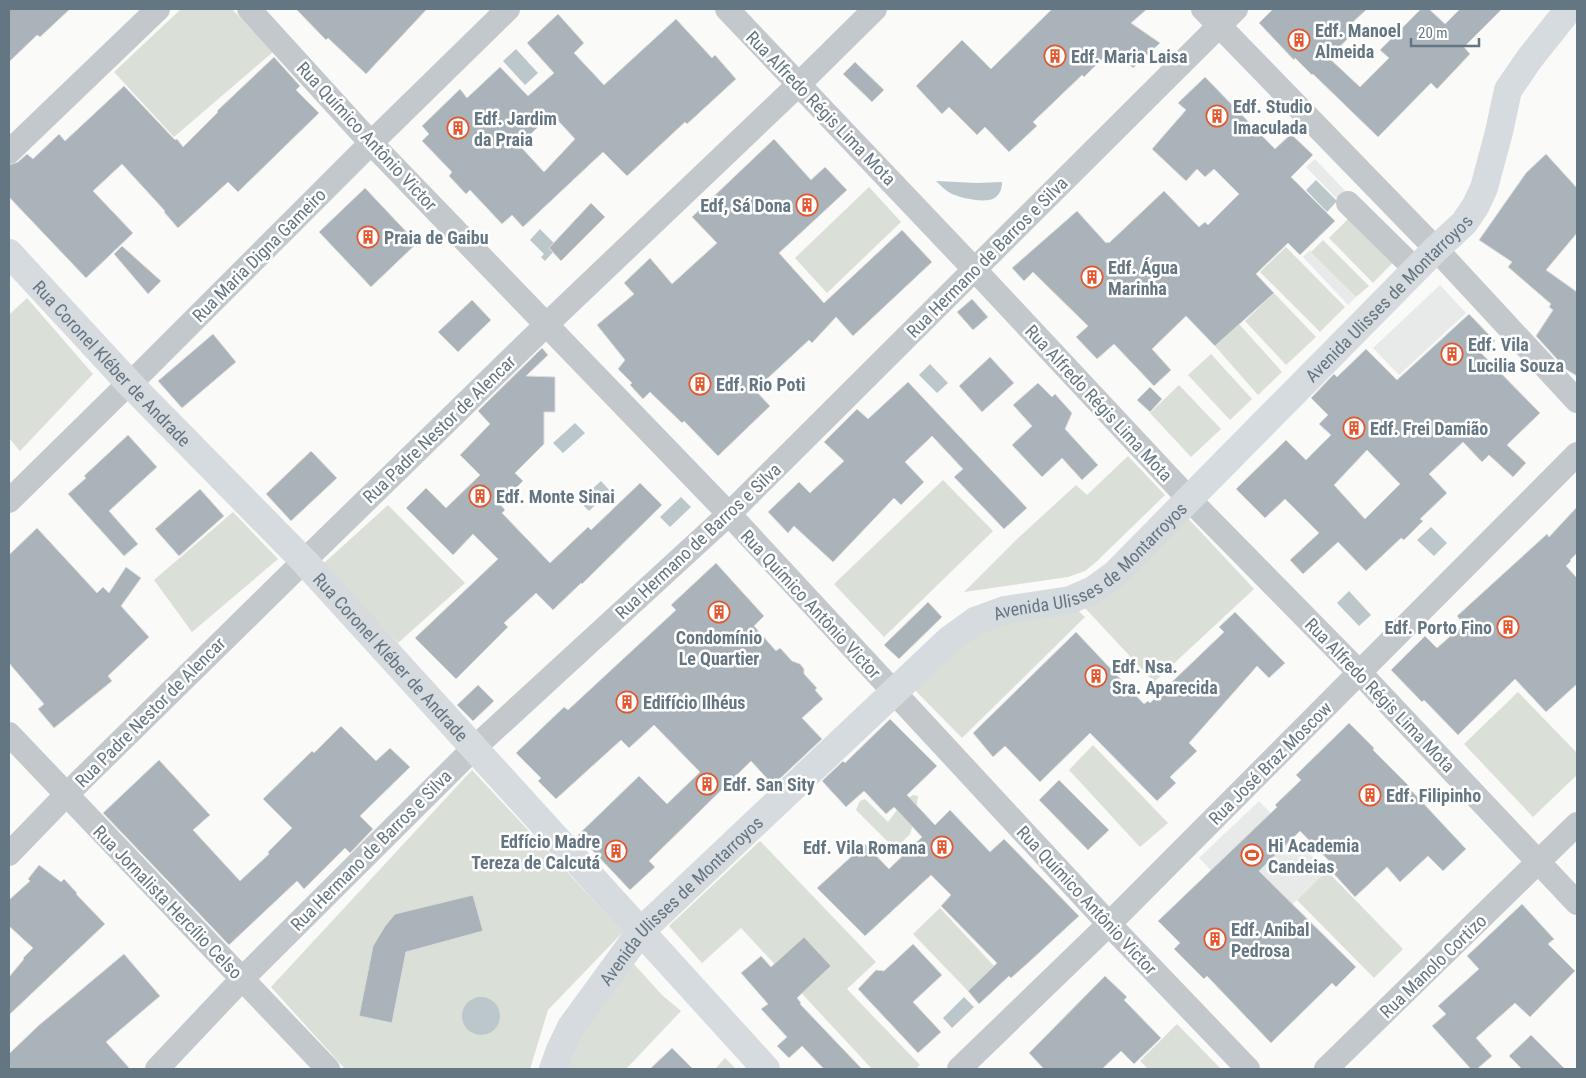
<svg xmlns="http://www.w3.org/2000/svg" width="1586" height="1078" viewBox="0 0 1586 1078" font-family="'Roboto Condensed',sans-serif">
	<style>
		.built { fill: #e8e9e9 }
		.green { fill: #dadfd7 }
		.water { fill: #bbc7cb }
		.building { fill: #aab3b9; stroke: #dcdcda; fill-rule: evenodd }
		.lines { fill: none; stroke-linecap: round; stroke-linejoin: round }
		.minor { stroke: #c3c8cc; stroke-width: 24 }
		.major { stroke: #d6dbdf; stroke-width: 28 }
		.labels { text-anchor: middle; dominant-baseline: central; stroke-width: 5; stroke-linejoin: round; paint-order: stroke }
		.poi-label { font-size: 18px; font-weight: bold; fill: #657683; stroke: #fff; text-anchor: start }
		.street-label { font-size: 18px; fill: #657683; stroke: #fff }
	</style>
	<rect width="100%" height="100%" fill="#fafaf8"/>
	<path class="built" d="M1315,159L1352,198L1344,206L1306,167Z
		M1310,250L1356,297L1348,305L1303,257Z
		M1440,285L1466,313L1399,375L1373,348Z
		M1259,801L1327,871L1267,929L1199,858Z"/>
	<path class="green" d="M181,9H232L273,52L174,137L114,72Z
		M869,187L901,222L827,293L795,258Z
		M1362,205L1406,249L1373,283L1329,238Z
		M1323,240L1369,286L1356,297L1311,252Z
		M1286,247L1345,307L1320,332L1260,272Z
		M1274,293L1316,337L1286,365L1245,321Z
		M27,298L93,374L20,451L9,438V315Z
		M1239,324L1282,372L1258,395L1215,346Z
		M1211,354L1252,399L1230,420L1188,375Z
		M1179,385L1221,429L1191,457L1150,413Z
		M1128,456L1165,495L1095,563L1085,571L1068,577L964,592L1015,541L1076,485L1087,495Z
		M943,480L993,531L884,637L834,584Z
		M388,505L465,583L398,643L323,564Z
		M233,512L278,559L192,632L154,580Z
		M1185,515L1254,589L1154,682L1085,608Z
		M1072,605L1085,617L962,738L910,685L963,635Z
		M1518,692L1577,753V775L1533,817L1464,744Z
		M1093,745L1168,823L1140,847L1069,770Z
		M472,770L623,932L548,1010L530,1069H345L271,987Z
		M913,795L918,796L915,817L910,834L899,845L890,844L856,810L860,801L865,799L888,822C895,813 903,800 913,795Z
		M760,841L876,962L847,989L920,1065L916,1069H872L741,928L702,963L669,926Z
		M1327,871L1403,949L1374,978L1297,900Z
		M940,908L994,966L968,991L913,934Z
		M633,963L662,995L681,1011L626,1069H567L581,1035Z
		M1177,1024L1221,1069H1148L1140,1061Z
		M725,1058L736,1069H715Z"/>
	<path class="water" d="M516,49L538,73L525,85L503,61Z
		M1316,180L1337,201L1327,212L1306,190Z
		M936,181L977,183L1002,182C1002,187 1001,192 997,196C990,205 961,198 952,194C946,191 941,186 936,181Z
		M540,229L554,243L549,249L553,252L545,261L541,257L544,254L530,240Z
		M930,364L948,383L937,393L919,375Z
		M575,423L585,433L563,453L553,443Z
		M601,481L610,491L589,511L579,501Z
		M681,497L691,507L670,527L660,517Z
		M1431,527L1447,543L1434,556L1417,540Z
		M1349,591L1371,615L1359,626L1337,603Z
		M462 1016a19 19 0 1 1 38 0a19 19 0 1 1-38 0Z
		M964,997L974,1007L952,1028L943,1018Z"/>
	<path class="building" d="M9,9H70L40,37L37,35L9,62Z
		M296,9H427L366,74L328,38L326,40Z
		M1052,9H1147L1131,23L1160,43L1133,68L1113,48L1084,77L1082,75L1033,122L1037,126L1009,152L985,127L977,135L949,107L942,114L916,86L962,40L991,69Z
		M1273,9H1367L1353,22L1359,27L1329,58L1360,87L1389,58L1380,50L1421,9H1429L1445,24L1460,9H1502L1464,47L1470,54L1437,89L1431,83L1378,137L1313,74L1312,75L1295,58L1294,60L1259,23Z
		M558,14L584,43L574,53L604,85L676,19L712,58L715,55L736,79L687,124L685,122L627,176L603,152L523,227L512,215L502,224L470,190L466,194L449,176L452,172L422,141L429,134L422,126L460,89L467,98L500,67L528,96L554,73L527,43ZM552,114L575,139L544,172L519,145Z
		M274,57L300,86L296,90L319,113L238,192L228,182L178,228L164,212L165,211L122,164L93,191L133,233L86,278L9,197V165L18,162L27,154L33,159L59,134L65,141L124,86L175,140L177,139L183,147L218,112L217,111Z
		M855,62L884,90L872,102L843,74Z
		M1205,77L1275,149L1291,134L1313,155L1291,177L1335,221L1300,255L1288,243L1256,274L1274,293L1215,346L1186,316L1152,349L1171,370L1154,386L1114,344L1097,359L1076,337L1088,326L1033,272L1024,281L1012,268L1077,211L1106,243L1108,242L1109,243L1164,191L1199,227L1205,222L1208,225L1239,194L1214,169L1205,177L1197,169L1186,181L1152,149L1186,110L1178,103Z
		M774,139L811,180L825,167L847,190L779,253L824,303L902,230L932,262L853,336L836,317L812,343L809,340L755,390L770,406L718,456L684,421L682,423L650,392L643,399L630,385L632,383L618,369L625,360L597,325L634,294L624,283L650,258L672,284L717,243L692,217Z
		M1546,154L1577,188V233L1546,270L1577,292V376L1567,370L1536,336L1553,310L1549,307L1551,304L1508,267L1512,262L1479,240L1526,173Z
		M365,188L417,243L371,287L319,232Z
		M591,203L605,217L561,261L549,248Z
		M122,246L161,281L148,294L114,254Z
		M972,299L988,317L973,330L957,312Z
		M472,300L491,320L458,352L438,332Z
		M1469,314L1495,341L1481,353L1540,413L1507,445L1526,463L1513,477L1489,455L1482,462L1463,442L1429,474L1447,493L1420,519L1423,521L1404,540L1401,538L1366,571L1338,542L1303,574L1290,560L1319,533L1285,499L1265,518L1236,489L1286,440L1306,460L1331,435L1319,424L1328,415L1311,398L1334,374L1337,377L1366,349L1397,380ZM1367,450L1400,484L1365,519L1334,485Z
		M213,334L236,362L182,408L158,381Z
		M542,348L548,355L526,376L555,377V412H544V444L515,473L523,481L500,504L505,510L502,513L550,563L588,527L591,530L640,483L662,505L582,584L581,583L553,610L536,593L504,623L508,627L456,679L415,638L498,559L473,534L453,555L406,508L426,488L446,508L480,475L460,455L490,424L478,411Z
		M990,357L1014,383L982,412L959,386Z
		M908,382L1027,508L1004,529L954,477L963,469L932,436L905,462L924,482L901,505L894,498L833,562L794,526L788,533L768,512L799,482L810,493L844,461L824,442L857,409L868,419Z
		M1038,383L1052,397L1055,394L1072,413L1065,429L1098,465L1082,480L1062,458L1042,477L1012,445L1032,426L1013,405Z
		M1150,387L1162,399L1150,412L1137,400Z
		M128,435L157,467L109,511L138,544L124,556L68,494L86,478L84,476Z
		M311,451L337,478L291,521L266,494Z
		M200,489L224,516L179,556L155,529Z
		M1577,507V553L1570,560L1571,561L1566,566L1577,578V684L1546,712L1515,679L1458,735L1424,700L1422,702L1391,670L1425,636L1437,648L1464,624L1457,616L1547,534L1549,537Z
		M37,528L97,593L103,587L109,593L126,567L141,578L121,606L149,637L108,676L112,681L54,728L38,709L44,704L9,663V555Z
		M716,563L764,616L754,626L776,651L780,648L792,661L800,664L804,669V674L817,688L815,690L823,699L802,718L822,739L773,785L751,761L649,861L655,867L630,890L578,835L639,776L667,804L700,772L654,725L629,748L621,740L556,799L538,781L541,778L516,753L564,707L568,710L676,610L671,605Z
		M928,602L942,617L899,659L884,645Z
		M1235,612L1285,663L1269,678L1257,666L1189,743L1197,751L1170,777L1176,783L1157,801L1090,733L1040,782L1005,746L993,757L973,733L1076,632L1144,704L1148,701L1150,703L1224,632L1219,627Z
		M478,685L494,701L473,721L457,705Z
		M890,719L937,766L907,795L935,825L950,810L990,852L1004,839L1079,916L1029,962L1011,978L1009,976L979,1004L968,991L997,963L941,906L951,895L931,875L865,936L817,888L865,844L889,869L922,837L894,807L886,814L864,791L846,807L822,781L843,761L845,763Z
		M1349,723L1374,748L1373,750L1409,786L1408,787L1466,849L1443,871L1428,856L1400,882L1387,867L1355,897L1334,874L1338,870L1300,831L1259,871L1356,967L1336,987L1332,983L1271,1043L1207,976L1204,979L1174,949L1180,943L1158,921L1277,807L1275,805L1301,780L1296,775Z
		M341,726L376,761L390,748L410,767L360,816L373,829L350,853L345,848L304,889L297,881L229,945L103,813L159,760L210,815L193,830L240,881L269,854L268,852L292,828L263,799L312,751L314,753Z
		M1059,780L1109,830L1088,850L1039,800Z
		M39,865L61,882L64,879L77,893L76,894L105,924L9,1015V977L24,959L23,958L33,948L9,926V900L30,881L28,879Z
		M473,895L483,931L406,952L392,1023L359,1016L373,946L385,926L395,914Z
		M1522,904L1554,939L1548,944L1575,971L1530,1017L1515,1003L1476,1038L1492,1056L1477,1069H1471L1432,1026L1446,1014L1438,1006L1479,969L1467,956Z
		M804,937L831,966L797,998L801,1003L800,1004L862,1069H824L802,1046L789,1058L777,1046L787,1037L761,1009L768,1004L741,973L761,956L771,967Z
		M913,944L942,975L913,1002L941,1032L918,1053L858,989L876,970L884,971Z
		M124,954L160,996L106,1042L130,1069H9V1054L38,1026Z
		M1105,976L1127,997L1124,1000L1161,1038L1134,1064L1121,1051L1102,1069H1044L1029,1053Z
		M1531,1035L1565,1069H1522L1509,1056Z
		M672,1048L693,1069H650Z"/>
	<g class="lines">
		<path class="minor" d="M249,9L371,143L729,514L1109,924L1248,1069
			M727,9L975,270L1190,500L1360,673L1577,903
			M1203,9L1436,249L1577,401
			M9,152L158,9
			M1348,203L1416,270
			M9,501L129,383L139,375L371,143L508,9
			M9,734L328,1069
			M9,854L66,795L304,561L546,325L799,84L875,9
			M157,1069L242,979L473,749L729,514L1236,9
			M959,1069L1109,924L1577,454
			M1326,1069L1577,824"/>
		<g class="major">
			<path id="s1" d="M9,253L129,383L304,561L766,1069"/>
			<path id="s2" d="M553,1069L560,1050L571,1027L641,931L950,639L975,621L1005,610L1070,600L1093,590L1115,574L1436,249L1464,223L1475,207L1484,188L1499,132L1508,90L1530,58L1569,9"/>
		</g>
	</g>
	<defs>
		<g id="building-ring" transform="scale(1.125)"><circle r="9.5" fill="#fff" stroke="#e4572e" stroke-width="1.5"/><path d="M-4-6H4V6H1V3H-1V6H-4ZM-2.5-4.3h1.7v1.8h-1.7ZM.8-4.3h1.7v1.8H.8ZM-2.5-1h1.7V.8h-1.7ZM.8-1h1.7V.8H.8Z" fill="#e4572e"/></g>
		<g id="stadium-ring" transform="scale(1.125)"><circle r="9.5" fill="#fff" stroke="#e4572e" stroke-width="1.5"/><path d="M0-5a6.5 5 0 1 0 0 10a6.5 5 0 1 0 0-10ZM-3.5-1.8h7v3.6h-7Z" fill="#e4572e"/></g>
	</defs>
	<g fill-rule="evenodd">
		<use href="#building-ring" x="1299" y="40"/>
		<use href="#building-ring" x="1055" y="56"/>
		<use href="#building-ring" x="1217" y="116"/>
		<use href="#building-ring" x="458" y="128"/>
		<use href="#building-ring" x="807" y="205"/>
		<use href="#building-ring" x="368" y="237"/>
		<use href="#building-ring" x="1092" y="277"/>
		<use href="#building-ring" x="1452" y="354"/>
		<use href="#building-ring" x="700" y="384"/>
		<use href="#building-ring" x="1354" y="428"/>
		<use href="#building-ring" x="480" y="496"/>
		<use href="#building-ring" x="719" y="612"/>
		<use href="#building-ring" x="1508" y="627"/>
		<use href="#building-ring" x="1096" y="676"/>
		<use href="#building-ring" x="627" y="702"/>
		<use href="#building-ring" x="707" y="784"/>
		<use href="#building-ring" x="1370" y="795"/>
		<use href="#building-ring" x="942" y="847"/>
		<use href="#building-ring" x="616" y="851"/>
		<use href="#stadium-ring" x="1252" y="855"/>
		<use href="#building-ring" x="1215" y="939"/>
	</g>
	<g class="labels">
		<g class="poi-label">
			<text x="1315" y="30">Edf. Manoel<tspan x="1315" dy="21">Almeida</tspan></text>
			<text x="1071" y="56">Edf. Maria Laisa</text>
			<text x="1233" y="106">Edf. Studio<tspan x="1233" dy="21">Imaculada</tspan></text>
			<text x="474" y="118">Edf. Jardim<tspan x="474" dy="21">da Praia</tspan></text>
			<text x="791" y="205" text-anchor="end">Edf, Sá Dona</text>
			<text x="384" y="237">Praia de Gaibu</text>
			<text x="1108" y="267">Edf. Água<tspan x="1108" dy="21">Marinha</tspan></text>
			<text x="1468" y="344">Edf. Vila<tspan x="1468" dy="21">Lucilia Souza</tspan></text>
			<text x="716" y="384">Edf. Rio Poti</text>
			<text x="1370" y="428">Edf. Frei Damião</text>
			<text x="496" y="496">Edf. Monte Sinai</text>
			<text x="1492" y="627" text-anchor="end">Edf. Porto Fino</text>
			<text x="719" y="637" text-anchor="middle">Condomínio<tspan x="719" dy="21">Le Quartier</tspan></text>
			<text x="1112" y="666">Edf. Nsa.<tspan x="1112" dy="21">Sra. Aparecida</tspan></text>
			<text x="643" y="702">Edifício Ilhéus</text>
			<text x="723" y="784">Edf. San Sity</text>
			<text x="1386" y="795">Edf. Filipinho</text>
			<text x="600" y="841" text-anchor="end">Edfício Madre<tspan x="600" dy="21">Tereza de Calcutá</tspan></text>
			<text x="1268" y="845">Hi Academia<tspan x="1268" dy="21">Candeias</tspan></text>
			<text x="926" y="847" text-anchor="end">Edf. Vila Romana</text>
			<text x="1231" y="929">Edf. Anibal<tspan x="1231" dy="21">Pedrosa</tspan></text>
		</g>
		<g class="street-label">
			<text transform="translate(821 108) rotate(46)">Rua Alfredo Régis Lima Mota</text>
			<text transform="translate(367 136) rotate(47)">Rua Químico Antônio Victor</text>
			<text transform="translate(259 255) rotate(-45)">Rua Maria Digna Gameiro</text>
			<text transform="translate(987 257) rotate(-45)">Rua Hermano de Barros e Silva</text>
			<text stroke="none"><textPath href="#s2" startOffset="1159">Avenida Ulisses de Montarroyos</textPath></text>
			<text stroke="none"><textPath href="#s1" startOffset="151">Rua Coronel Kléber de Andrade</textPath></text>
			<text transform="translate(1099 403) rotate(47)">Rua Alfredo Régis Lima Mota</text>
			<text transform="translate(439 429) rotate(-44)">Rua Padre Nestor de Alencar</text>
			<text transform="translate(698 541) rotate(-43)">Rua Hermano de Barros e Silva</text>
			<text stroke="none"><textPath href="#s2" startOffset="754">Avenida Ulisses de Montarroyos</textPath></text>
			<text transform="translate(811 604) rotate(47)">Rua Químico Antônio Victor</text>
			<text stroke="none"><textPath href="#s1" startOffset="556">Rua Coronel Kléber de Andrade</textPath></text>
			<text transform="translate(1380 695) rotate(46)">Rua Alfredo Régis Lima Mota</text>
			<text transform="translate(150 712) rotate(-45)">Rua Padre Nestor de Alencar</text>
			<text transform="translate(1270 763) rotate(-45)">Rua José Braz Moscow</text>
			<text transform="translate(371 850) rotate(-45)">Rua Hermano de Barros e Silva</text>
			<text transform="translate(1087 900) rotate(47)">Rua Químico Antônio Victor</text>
			<text transform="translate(168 902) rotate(46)">Rua Jornalista Hercílio Celso</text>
			<text stroke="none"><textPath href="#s2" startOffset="214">Avenida Ulisses de Montarroyos</textPath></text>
			<text transform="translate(1433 966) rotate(-44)">Rua Manolo Cortizo</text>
		</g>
	</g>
	<rect width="1586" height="1078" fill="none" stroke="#657683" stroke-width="20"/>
	<path d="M1411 38v8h68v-8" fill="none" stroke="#657683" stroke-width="2.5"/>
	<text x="1418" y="38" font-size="15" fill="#657683" stroke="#ffffff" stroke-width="4" paint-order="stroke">20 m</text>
</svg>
